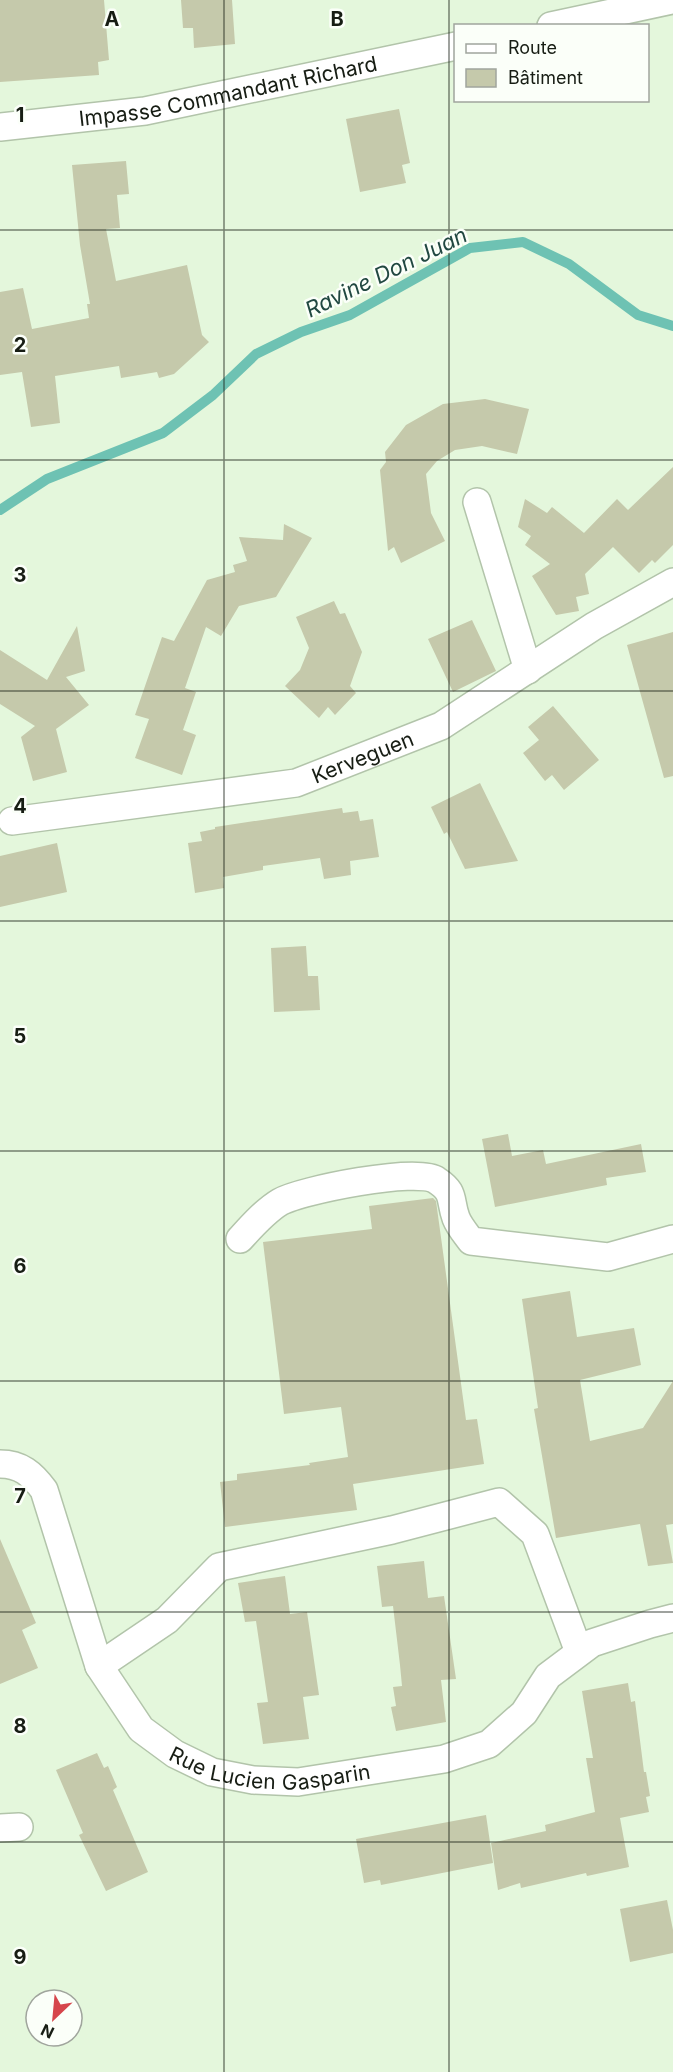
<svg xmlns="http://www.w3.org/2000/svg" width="673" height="2072" viewBox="0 0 673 2072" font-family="Inter,sans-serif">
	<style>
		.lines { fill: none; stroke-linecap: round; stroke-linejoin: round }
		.stream { stroke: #6ec2b3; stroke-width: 10 }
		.building { fill: #c5c9ab }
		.street-casing { stroke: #b2c4aa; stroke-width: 30 }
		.street { stroke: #fff; stroke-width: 27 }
		.grid { fill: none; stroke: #171d14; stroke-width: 1.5; stroke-opacity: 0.55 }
		.labels { text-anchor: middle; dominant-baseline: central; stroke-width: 5; stroke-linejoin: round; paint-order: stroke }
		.street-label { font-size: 21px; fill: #171d14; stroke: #fbfff9 }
		.water-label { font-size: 22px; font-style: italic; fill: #214841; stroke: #fbfff9 }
		.grid-label { font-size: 20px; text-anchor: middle; font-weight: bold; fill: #171d14; stroke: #fbfff9; stroke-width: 5; stroke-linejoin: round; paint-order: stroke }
	</style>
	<rect width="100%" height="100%" fill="#e4f7dc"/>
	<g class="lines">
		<path class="stream" d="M0,510L47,479L163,433L213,395L256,354L301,332L350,315L470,248L523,242L569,264L638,315L673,326"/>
	</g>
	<path class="building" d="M0,0H104L109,60L98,62L99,75L0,82Z
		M181,0H232L235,44L194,48L193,28H183Z
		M399,109L410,163L402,165L406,183L360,192L346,119Z
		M126,161L129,194L117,195L120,228L106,229L116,281L187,265L202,335L209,342L174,374L159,378L157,372L121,378L119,366L55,376L60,423L31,427L22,372L0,375V292L23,288L32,329L89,318L87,304H90L80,245L72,165Z
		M485,399L529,409L517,454L482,446L455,450L437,461L426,474L431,513L445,541L401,563L394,547L388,551L380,470L386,462L385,452L406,425L443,404Z
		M673,467V545L655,563L652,560L639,573L613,547L585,574L589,594L576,597L579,611L556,615L532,576L550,564L525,545L531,536L518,527L525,499L547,513L552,507L584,533L617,499L628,510Z
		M284,524L312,538L276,597L239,606L221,636L206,627L185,688L196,692L183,730L196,735L182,775L135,758L149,719L135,715L162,637L174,641L207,580L235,572L233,565L247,561L239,537L283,540Z
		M334,601L340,614L345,613L362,652L350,686L356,693L335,715L328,707L319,718L285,686L300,670L309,648L296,617Z
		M472,620L496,671L453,692L428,639Z
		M77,626L85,671L66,677L89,705L56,729L67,772L33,781L21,737L35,726L0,704V650L47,680Z
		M673,632V776L664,778L627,645Z
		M553,706L599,760L564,790L552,775L545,781L523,753L539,740L528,727Z
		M480,783L518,861L465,869L447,832L444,834L431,807Z
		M342,808L343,813L358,811L360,821L373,819L379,857L350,861L351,875L324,879L320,858L263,866V870L223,877L224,888L195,893L188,843L202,841L200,832L215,829V827Z
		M57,843L67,892L0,907V856Z
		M306,946L308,976H318L320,1010L274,1012L271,948Z
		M508,1134L512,1156L543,1150L546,1164L641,1144L646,1172L606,1178L607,1185L495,1207L482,1139Z
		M433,1198L436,1201L466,1420L477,1419L484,1464L353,1484L357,1510L225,1527L220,1482L237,1480V1474L310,1465L309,1463L348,1457L341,1407L284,1414L263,1242L372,1229L369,1206Z
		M570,1291L577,1337L634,1328L641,1365L580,1380L590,1441L643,1428L673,1381V1524L666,1525L673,1563L648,1566L640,1524L556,1538L534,1409L538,1408L522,1299Z
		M0,1539L36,1623L22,1630L38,1668L0,1684Z
		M424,1561L428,1598L444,1596L456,1679L441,1680L446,1722L396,1731L391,1707L396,1706L393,1687L402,1686L400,1665L393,1606L382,1607L377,1566Z
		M285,1576L290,1614L307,1612L319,1695L303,1697L309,1739L263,1744L257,1703L268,1702L256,1621L245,1622L238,1583Z
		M628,1683L631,1702L635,1701L644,1772H646L650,1796L646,1797L649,1812L620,1818L629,1867L587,1876L586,1873L521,1888L520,1883L498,1890L491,1843L546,1831L545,1825L595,1812L586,1758H593L582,1691Z
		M97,1753L104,1768L108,1766L117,1787L113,1790L148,1872L106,1891L79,1835L83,1833L56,1770Z
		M486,1815L493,1863L381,1885L380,1880L364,1883L356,1839Z
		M667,1900L673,1930V1953L630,1962L620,1909Z"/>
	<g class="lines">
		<g class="street-casing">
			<g id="street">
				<path d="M551,26L672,0"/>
				<path id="s1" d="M0,127L145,111L456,46"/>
				<path d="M477,502L528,670"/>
				<path id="s2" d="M12,821L296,783L441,726L594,626L673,582"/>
				<path d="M240,1239C251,1227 265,1211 280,1202C301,1190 418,1167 436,1180C456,1193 449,1199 456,1218C459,1226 466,1234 471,1241L608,1257L673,1239"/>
				<path id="s3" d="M0,1464C21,1464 32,1474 44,1490L99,1666L141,1729L175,1754L212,1772L253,1780L298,1782L444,1759L489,1744L524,1713L548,1676L592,1643L650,1624L673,1618"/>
				<path d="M99,1666L167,1620L219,1567L392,1530L499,1502L535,1534L579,1652"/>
				<path d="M0,1828L19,1827"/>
			</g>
		</g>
		<use href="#street" class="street"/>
	</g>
	<path class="grid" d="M224,0V2072M449,0V2072M0,230H673M0,460H673M0,691H673M0,921H673M0,1151H673M0,1381H673M0,1612H673M0,1842H673"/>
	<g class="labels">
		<g class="street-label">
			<text stroke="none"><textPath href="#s1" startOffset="231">Impasse Commandant Richard</textPath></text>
			<text stroke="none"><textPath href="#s2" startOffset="358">Kerveguen</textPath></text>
			<text stroke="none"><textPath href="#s3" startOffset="454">Rue Lucien Gasparin</textPath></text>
		</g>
		<g class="water-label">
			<text transform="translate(386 272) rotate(-26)">Ravine Don Juan</text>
		</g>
	</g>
	<g class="grid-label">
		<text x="112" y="26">A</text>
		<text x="337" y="26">B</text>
		<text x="20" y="122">1</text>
		<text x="20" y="352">2</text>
		<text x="20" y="582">3</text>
		<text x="20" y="813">4</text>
		<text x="20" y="1043">5</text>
		<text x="20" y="1273">6</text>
		<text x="20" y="1503">7</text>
		<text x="20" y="1733">8</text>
		<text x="20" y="1964">9</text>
	</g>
	<rect x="454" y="24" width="195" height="78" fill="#fbfff9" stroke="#a0a59d" stroke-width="1.5"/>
	<rect x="466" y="44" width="30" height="9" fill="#ffffff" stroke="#a0a59d" stroke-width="1.5"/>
	<text x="508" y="54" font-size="18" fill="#171d14">Route</text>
	<rect x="466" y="69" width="30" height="18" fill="#c5c9ab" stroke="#a0a59d" stroke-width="1.5"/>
	<text x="508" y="84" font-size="18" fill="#171d14">Bâtiment</text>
	<g transform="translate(54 2018) rotate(206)"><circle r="28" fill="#fbfff9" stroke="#a0a59d" stroke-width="1.5"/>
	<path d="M0-4.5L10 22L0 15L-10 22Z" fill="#d6464c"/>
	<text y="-9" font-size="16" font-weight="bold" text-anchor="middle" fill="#171d14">N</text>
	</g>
</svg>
